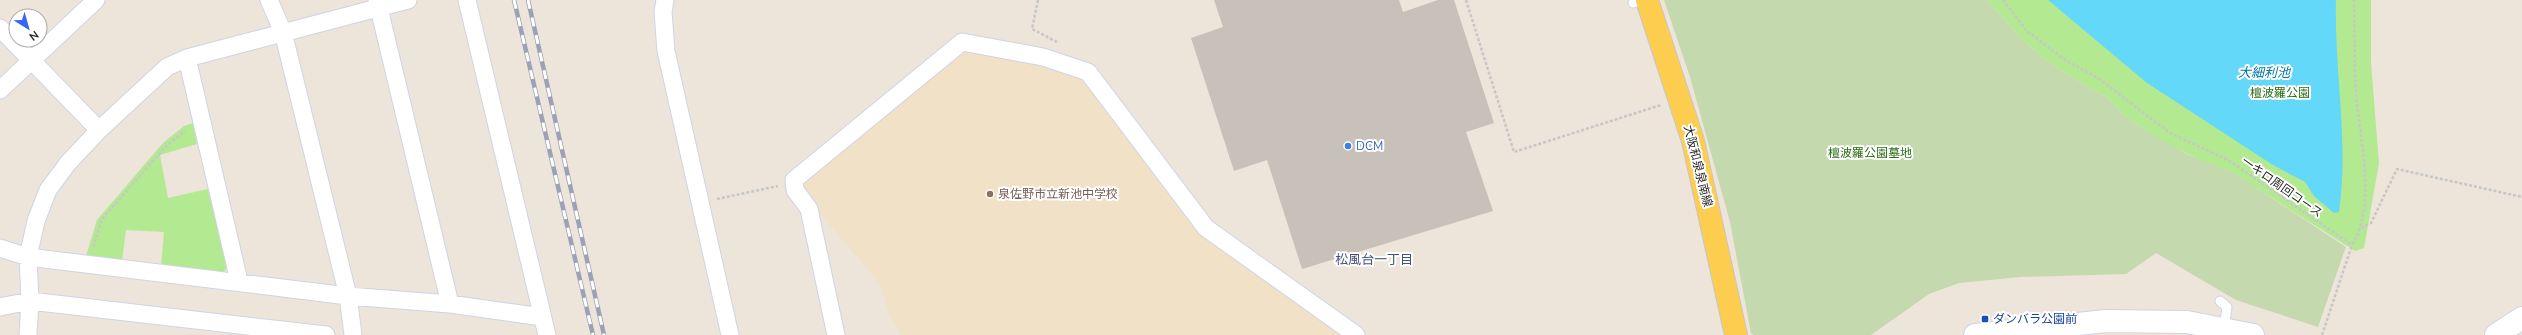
<svg xmlns="http://www.w3.org/2000/svg" width="2522" height="335" viewBox="0 0 2522 335" font-family="'Nunito Sans','Noto Sans JP',sans-serif">
	<style>
		.education { fill: #f0e1c7 }
		.green { fill: #b3e991 }
		.cemetery { fill: #c5d9af }
		.water { fill: #63d8f9 }
		.building { fill: #c8c1ba }
		.lines { fill: none; stroke-linecap: round; stroke-linejoin: round }
		.service-casing { stroke: #cfd4e4; stroke-width: 11 }
		.minor-casing { stroke: #cfd4e4; stroke-width: 19 }
		.tertiary-casing { stroke: #cfd4e4; stroke-width: 24 }
		.primary-casing { stroke: #c7c7c7; stroke-width: 24 }
		.path { stroke: #c7c7c7; stroke-width: 2.5; stroke-dasharray: 3 2; stroke-linecap: butt }
		.service { stroke: #fff; stroke-width: 9 }
		.minor { stroke: #fff; stroke-width: 17 }
		.tertiary { stroke: #fff; stroke-width: 22 }
		.primary { stroke: #fdcd4f; stroke-width: 22 }
		.rail-casing { stroke: #9ca1b6; stroke-width: 4.5 }
		.rail { stroke: #fff; stroke-width: 3; stroke-dasharray: 9; stroke-linecap: butt }
		.shop-dot { fill: #3f7fe0; stroke: #fff; stroke-width: 1.5 }
		.education-dot { fill: #8d6e63; stroke: #fff; stroke-width: 1.5 }
		.transit-dot { fill: #1a4fb4; stroke: #fff; stroke-width: 1.5 }
		.labels { text-anchor: middle; dominant-baseline: central; stroke-width: 4; stroke-linejoin: round; paint-order: stroke }
		.park-label { font-size: 12px; fill: #2a6d13; stroke: #fff }
		.shop-label { font-size: 12px; fill: #366cbe; stroke: #fff; text-anchor: start }
		.street-label { font-size: 12px; fill: #292929; stroke: #fff }
		.education-label { font-size: 12px; fill: #785e54; stroke: #fff; text-anchor: start }
		.transit-label { font-size: 12px; fill: #164399; stroke: #fff; text-anchor: start }
		.water-label { font-size: 13px; font-style: italic; fill: #0274a5; stroke: #fff }
		.neighbourhood-label { font-size: 13px; fill: #46527e; stroke: #fff }
	</style>
	<rect width="100%" height="100%" fill="#ede4da"/>
	<path class="education" d="M973,48L1085,76L1202,234L1343,335H901L890,317L880,284L819,212L816,203L802,185L963,50Z"/>
	<path class="green" d="M1987,0H2371V63L2379,163L2364,248L2355,251L2258,189L2168,144L2146,131L2123,114L2107,97L2082,84L2041,56L2020,37Z
		M193,123L197,144L160,155L168,198L208,189L227,266L224,272L161,266L164,232L126,230L122,261L86,256L97,220L163,143L184,126Z"/>
	<path class="cemetery" d="M1664,0H1987L2020,37L2041,56L2082,84L2107,97L2123,114L2146,131L2189,155L2234,173L2346,247L2318,327L2236,300L2156,253L2126,274L2020,277L1959,283L1929,294L1871,335H1754L1751,333L1730,222L1690,77Z"/>
	<path class="water" d="M2048,0H2336C2334,70 2349,141 2339,212L2334,213L2314,196L2305,182L2273,165L2147,83Z"/>
	<path class="building" d="M1214,0H1399L1403,12L1438,0H1454L1494,123L1466,132L1493,211L1302,269L1267,160L1234,171L1191,38L1223,27Z"/>
	<g class="lines">
		<g class="service-casing">
			<path id="service" d="M1633,3L1643,0
				M2220,301L2227,307L2224,329"/>
		</g>
		<g class="minor-casing">
			<path id="minor" d="M269,0L283,32L348,296L353,335
				M377,0L450,304
				M467,0L547,335
				M665,0L663,12L666,51L730,335
				M0,28L99,130
				M187,58L239,281
				M0,90L96,0
				M0,248L28,257L348,296L450,304L542,317
				M0,307L30,301L326,335
				M28,335L30,301L28,257L36,221L48,190L68,163L99,130L167,67L187,58L408,0
				M836,335L809,209L795,190L794,180L962,42L1043,57L1088,72L1206,228L1356,335"/>
		</g>
		<g class="tertiary-casing">
			<path id="tertiary" d="M1975,335L2106,321L2187,322L2253,335
				M2496,335L2522,318"/>
		</g>
		<g class="primary-casing">
			<path id="primary" d="M1647,0L1693,141L1736,335"/>
		</g>
		<path class="path" d="M1038,0L1032,29L1057,42
			M1466,0L1514,152L1661,105
			M2003,0L2027,31L2065,60L2098,78L2170,133L2228,160L2352,245C2377,206 2360,139 2356,95C2354,64 2355,32 2354,0
			M717,199L778,186
			M2361,228L2371,223L2397,169L2522,197
			M93,247L102,219L167,145L185,131
			M2322,335L2352,245"/>
		<use href="#service" class="service"/>
		<use href="#minor" class="minor"/>
		<use href="#tertiary" class="tertiary"/>
		<use href="#primary" class="primary"/>
		<g class="rail-casing">
			<path id="rail" d="M514,0L593,335
				M528,0L604,335"/>
		</g>
		<use href="#rail" class="rail"/>
	</g>
	<circle class="shop-dot" cx="1348" cy="146" r="4"/>
	<circle class="education-dot" cx="990" cy="194" r="4"/>
	<rect class="transit-dot" x="1981" y="315" width="8" height="8" rx="2"/>
	<g class="labels">
		<g class="park-label">
			<text x="2280" y="93">檀波羅公園</text>
			<text x="1870" y="153">檀波羅公園墓地</text>
		</g>
		<g class="shop-label">
			<text x="1356" y="146">DCM</text>
		</g>
		<g class="street-label">
			<text transform="translate(1698 166) rotate(76)">大阪和泉泉南線</text>
			<text transform="translate(2282 187) rotate(35)">一キロ周回コース</text>
		</g>
		<g class="education-label">
			<text x="998" y="194">泉佐野市立新池中学校</text>
		</g>
		<g class="transit-label">
			<text x="1993" y="319">ダンバラ公園前</text>
		</g>
		<g class="water-label">
			<text x="2264" y="73">大細利池</text>
		</g>
		<g class="neighbourhood-label">
			<text x="1374" y="260">松風台一丁目</text>
		</g>
	</g>
	<g transform="translate(28 28) rotate(143)"><circle r="19" fill="#ffffff" stroke="#a9a9a9"/>
	<path d="M0-3L7 15L0 10L-7 15Z" fill="#3564ff"/>
	<text y="-6" font-size="11" font-weight="bold" text-anchor="middle" fill="#292929">N</text>
	</g>
</svg>
